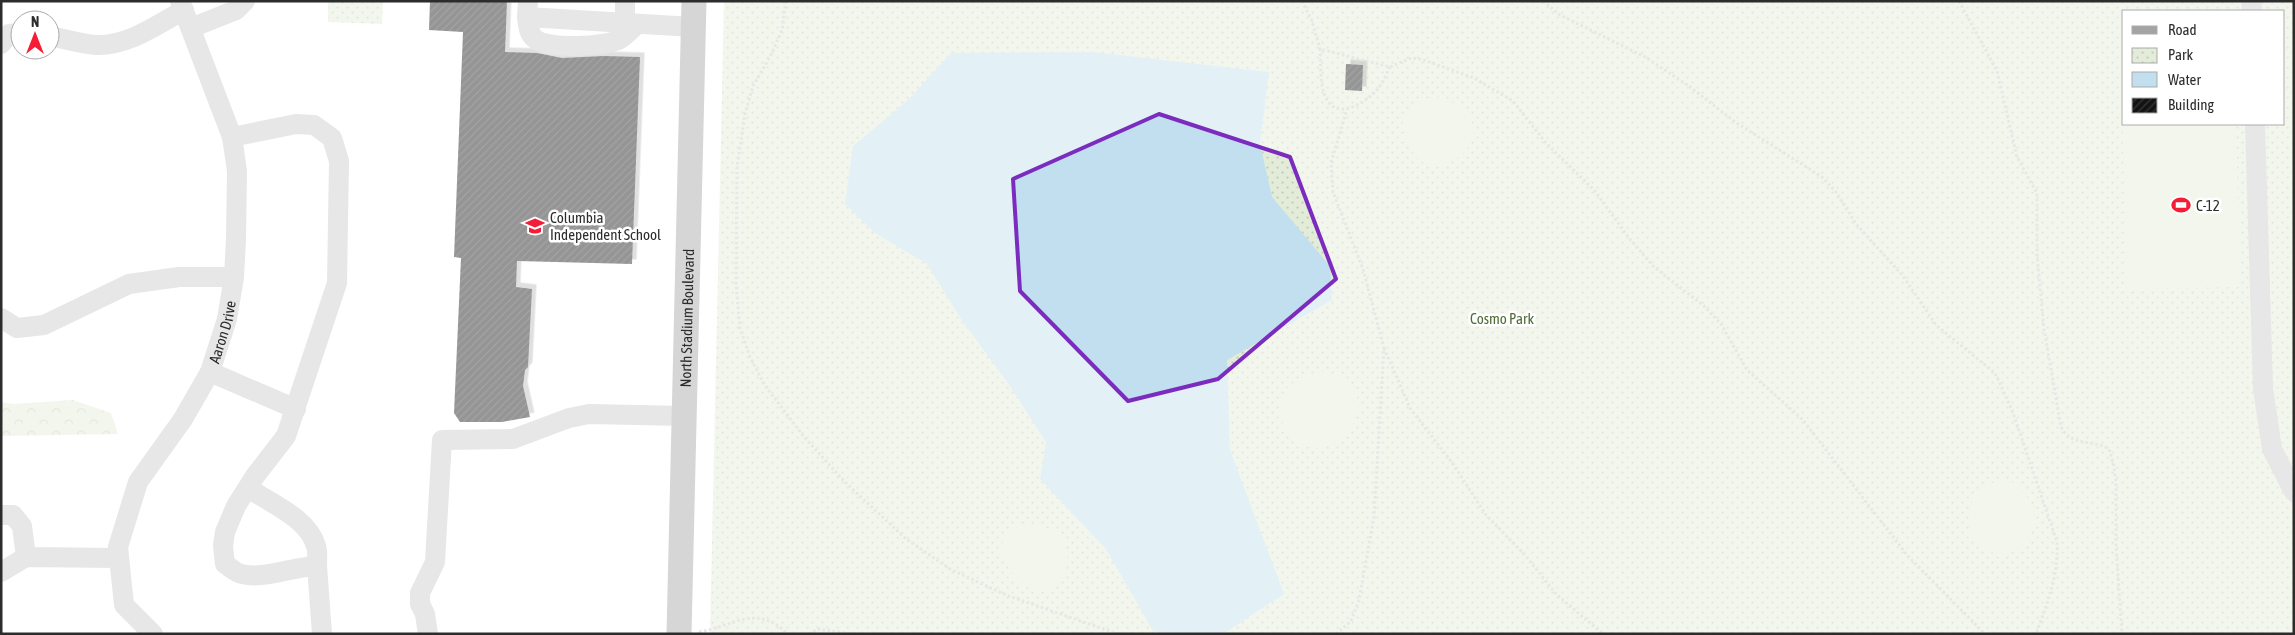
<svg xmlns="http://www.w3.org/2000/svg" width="2295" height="635" viewBox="0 0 2295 635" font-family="'Asap Condensed',sans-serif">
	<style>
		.forest { fill: url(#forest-crowns) }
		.park { fill: url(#park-dots); fill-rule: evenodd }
		.pitch { fill: #e3ecd8 }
		.water { fill: #c1dfee }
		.building { fill: url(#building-hatch); filter: url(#shadow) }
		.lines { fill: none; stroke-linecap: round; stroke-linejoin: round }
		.path { stroke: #c9c9c9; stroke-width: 3; stroke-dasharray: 2.5 2.5; stroke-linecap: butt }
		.minor { stroke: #c9c9c9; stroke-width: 20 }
		.major { stroke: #a4a4a4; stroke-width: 25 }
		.marked { fill: none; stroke: #7b2cbf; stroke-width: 4; stroke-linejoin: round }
		.labels { text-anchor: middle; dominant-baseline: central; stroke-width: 5; stroke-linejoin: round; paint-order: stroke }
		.poi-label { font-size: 15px; fill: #2c2c2c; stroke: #fff; text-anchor: start }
		.street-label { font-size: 15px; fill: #2c2c2c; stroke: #fff }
		.park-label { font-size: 15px; fill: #516b36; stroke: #fff }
	</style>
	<defs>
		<pattern id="forest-crowns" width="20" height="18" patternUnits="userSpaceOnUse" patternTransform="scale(1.25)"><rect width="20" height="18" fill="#e3ecd8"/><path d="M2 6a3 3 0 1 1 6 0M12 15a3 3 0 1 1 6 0" fill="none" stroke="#c3cbba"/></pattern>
		<pattern id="park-dots" width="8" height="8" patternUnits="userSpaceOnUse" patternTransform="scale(1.25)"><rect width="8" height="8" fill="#e3ecd8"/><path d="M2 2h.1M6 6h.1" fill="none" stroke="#c3cbba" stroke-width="1.8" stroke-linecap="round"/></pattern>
		<pattern id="building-hatch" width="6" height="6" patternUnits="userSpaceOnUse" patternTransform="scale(1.25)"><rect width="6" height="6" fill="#131313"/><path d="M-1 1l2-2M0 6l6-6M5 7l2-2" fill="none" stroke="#363636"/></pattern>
		<filter id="shadow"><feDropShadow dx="4.5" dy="-4.5" stdDeviation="0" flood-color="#0004"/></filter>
	</defs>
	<rect width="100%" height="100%" fill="#fff"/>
	<path class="forest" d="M73,400L111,413L118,434L1,436V402L13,404Z"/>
	<path class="park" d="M328,1H383L382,24L328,22Z
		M724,1H2294V634H710ZM2124,11H2284V124H2124Z"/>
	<path class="pitch" d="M2121,68H2124V124H2236L2240,287L2127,289Z
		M1436,97C1465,103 1488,127 1462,154C1449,166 1427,172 1415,155C1412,152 1412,148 1410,145C1393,118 1408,101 1436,97Z
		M1320,372C1335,372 1351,378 1356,394C1361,406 1357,420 1349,430C1302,488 1236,388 1320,372Z
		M2002,479C2012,480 2017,485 2024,493C2055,528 2010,574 1979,544C1974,540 1972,534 1970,527C1964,503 1981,486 2002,479Z
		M1026,524C1097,527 1065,617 1022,583C1011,575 1007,562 998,552C1004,538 1011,527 1026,524Z"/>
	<path class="water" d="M1093,52L1269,72L1260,144L1272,197L1330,266L1332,300L1227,360L1230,450L1284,594L1223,634H1162L1153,631L1106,549L1040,479L1046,442L1010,386L961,319L927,264L875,233L845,204L853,146L908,100L951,53Z"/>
	<path class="building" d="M430,1H507L505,52L537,53L562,58L604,56L640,57L632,264L517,261L516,287L532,289L528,367L525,370L523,386L530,417L502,422H460L454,413L461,258L454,257L463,32L429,30Z
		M1346,64L1363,65L1362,91L1345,90Z"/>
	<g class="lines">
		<path class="path" d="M786,1L782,30L771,55L753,86L745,114L737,167L736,283L740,328L750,357L764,384L804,437L845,482L905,538L950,569L1006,595L1118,634
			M1302,1L1312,21L1320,49
			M1543,1L1560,15L1645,57L1689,86L1735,122L1822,177L1836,192L1856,224L1903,276L1936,325L1995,373L2012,410L2057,542C2059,574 2047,604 2036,634
			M1959,1L1997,71L2017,157L2037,193V254L2044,329L2061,427C2073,448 2090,438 2109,449L2114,466L2116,482V546L2122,634
			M1390,67C1386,75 1382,85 1376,91C1365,102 1339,120 1327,100C1319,86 1321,64 1320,49L1390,67L1411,58L1421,59L1474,78L1513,101L1546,143L1595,191L1629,238L1654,267L1704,306L1721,324L1747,370L1803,420L1907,555L1985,634
			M1384,348L1410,408L1453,464L1486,515L1524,554L1556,594L1603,634
			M699,632C735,626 755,603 788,634
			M809,634L818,629L853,634
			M1336,634L1351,621L1359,600L1374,517L1384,348L1363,269L1333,192L1331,163L1347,109"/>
		<g class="minor">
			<path d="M528,1L527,17L693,27"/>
			<path d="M2251,1L2252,11"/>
			<path d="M527,17C528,25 528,32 534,38C545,50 607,47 620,39C627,35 632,28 638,24"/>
			<path d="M625,23V1"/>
			<path d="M191,28L236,10L245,1"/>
			<path d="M50,36C65,39 81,44 96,45C128,46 157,25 184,10"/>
			<path d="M1,44L9,34L20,33"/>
			<path d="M2255,124L2263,389L2272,449L2294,492"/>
			<path d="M232,137L296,124L314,125L332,138L339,161L337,283L286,436L255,476L236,506L225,532L223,546L225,564C230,567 236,573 242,574C263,580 295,566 317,566L322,634"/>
			<path d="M1,318L17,328L44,325L129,284L179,277H234"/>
			<path d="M210,372L296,409"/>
			<path d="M248,488C270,503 308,518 316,546C318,552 317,560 317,566"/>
			<path d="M1,515H13L22,526L26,557"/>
			<path d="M1,572L26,557L119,558"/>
			<path id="s1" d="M153,634L124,605L118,547L138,482L183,419L210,372L227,319L234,277L236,239L237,171L232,137L180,1"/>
			<path d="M428,634L425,614L420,604V593L435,562L442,440L513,439L569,418L589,414L685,416"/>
		</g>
		<path class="major" id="s2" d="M679,634L694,1"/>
	</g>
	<path d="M0 0H2295V635H0ZM1159,114L1290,157L1336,279L1218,379L1128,401L1020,291L1013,179Z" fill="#fff" fill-opacity=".55" fill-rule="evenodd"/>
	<path class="marked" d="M1159,114L1290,157L1336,279L1218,379L1128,401L1020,291L1013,179Z"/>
	<defs>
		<g id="stadium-bare" transform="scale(1.5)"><path d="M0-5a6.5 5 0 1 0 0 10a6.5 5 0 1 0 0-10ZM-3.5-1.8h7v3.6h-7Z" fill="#f51c35" stroke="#fff" stroke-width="2.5" paint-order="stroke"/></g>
		<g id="school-bare" transform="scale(1.5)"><path d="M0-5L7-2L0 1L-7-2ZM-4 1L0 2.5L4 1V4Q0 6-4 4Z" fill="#f51c35" stroke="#fff" stroke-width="2.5" paint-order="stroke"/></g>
	</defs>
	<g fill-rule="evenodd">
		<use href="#stadium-bare" x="2181" y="205"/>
		<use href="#school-bare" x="535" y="226"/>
	</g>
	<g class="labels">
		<g class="poi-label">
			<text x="2196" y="205">C-12</text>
			<text x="550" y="217">Columbia<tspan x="550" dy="17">Independent School</tspan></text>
		</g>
		<g class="street-label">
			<text stroke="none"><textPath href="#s2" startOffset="316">North Stadium Boulevard</textPath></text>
			<text stroke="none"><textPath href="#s1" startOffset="341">Aaron Drive</textPath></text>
		</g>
		<g class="park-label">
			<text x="1502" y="318">Cosmo Park</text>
		</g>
	</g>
	<rect width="2295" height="635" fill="none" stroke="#2c2c2c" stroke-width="5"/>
	<rect x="2122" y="10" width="162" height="115" fill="#ffffff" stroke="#ababab"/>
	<rect x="2132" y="26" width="25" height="8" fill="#a4a4a4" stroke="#ababab"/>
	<text x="2168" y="35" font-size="15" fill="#2c2c2c">Road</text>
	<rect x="2132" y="48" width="25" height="15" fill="url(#park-dots)" stroke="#ababab"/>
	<text x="2168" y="60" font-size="15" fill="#2c2c2c">Park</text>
	<rect x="2132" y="72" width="25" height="15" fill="#c1dfee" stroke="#ababab"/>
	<text x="2168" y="85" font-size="15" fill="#2c2c2c">Water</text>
	<rect x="2132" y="98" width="25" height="15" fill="url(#building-hatch)" stroke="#ababab"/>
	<text x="2168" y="110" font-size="15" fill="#2c2c2c">Building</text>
	<g transform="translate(35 35)"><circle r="24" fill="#ffffff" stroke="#ababab"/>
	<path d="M0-4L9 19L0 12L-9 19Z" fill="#f51c35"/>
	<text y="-8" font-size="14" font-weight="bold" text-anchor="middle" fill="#2c2c2c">N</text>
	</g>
</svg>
